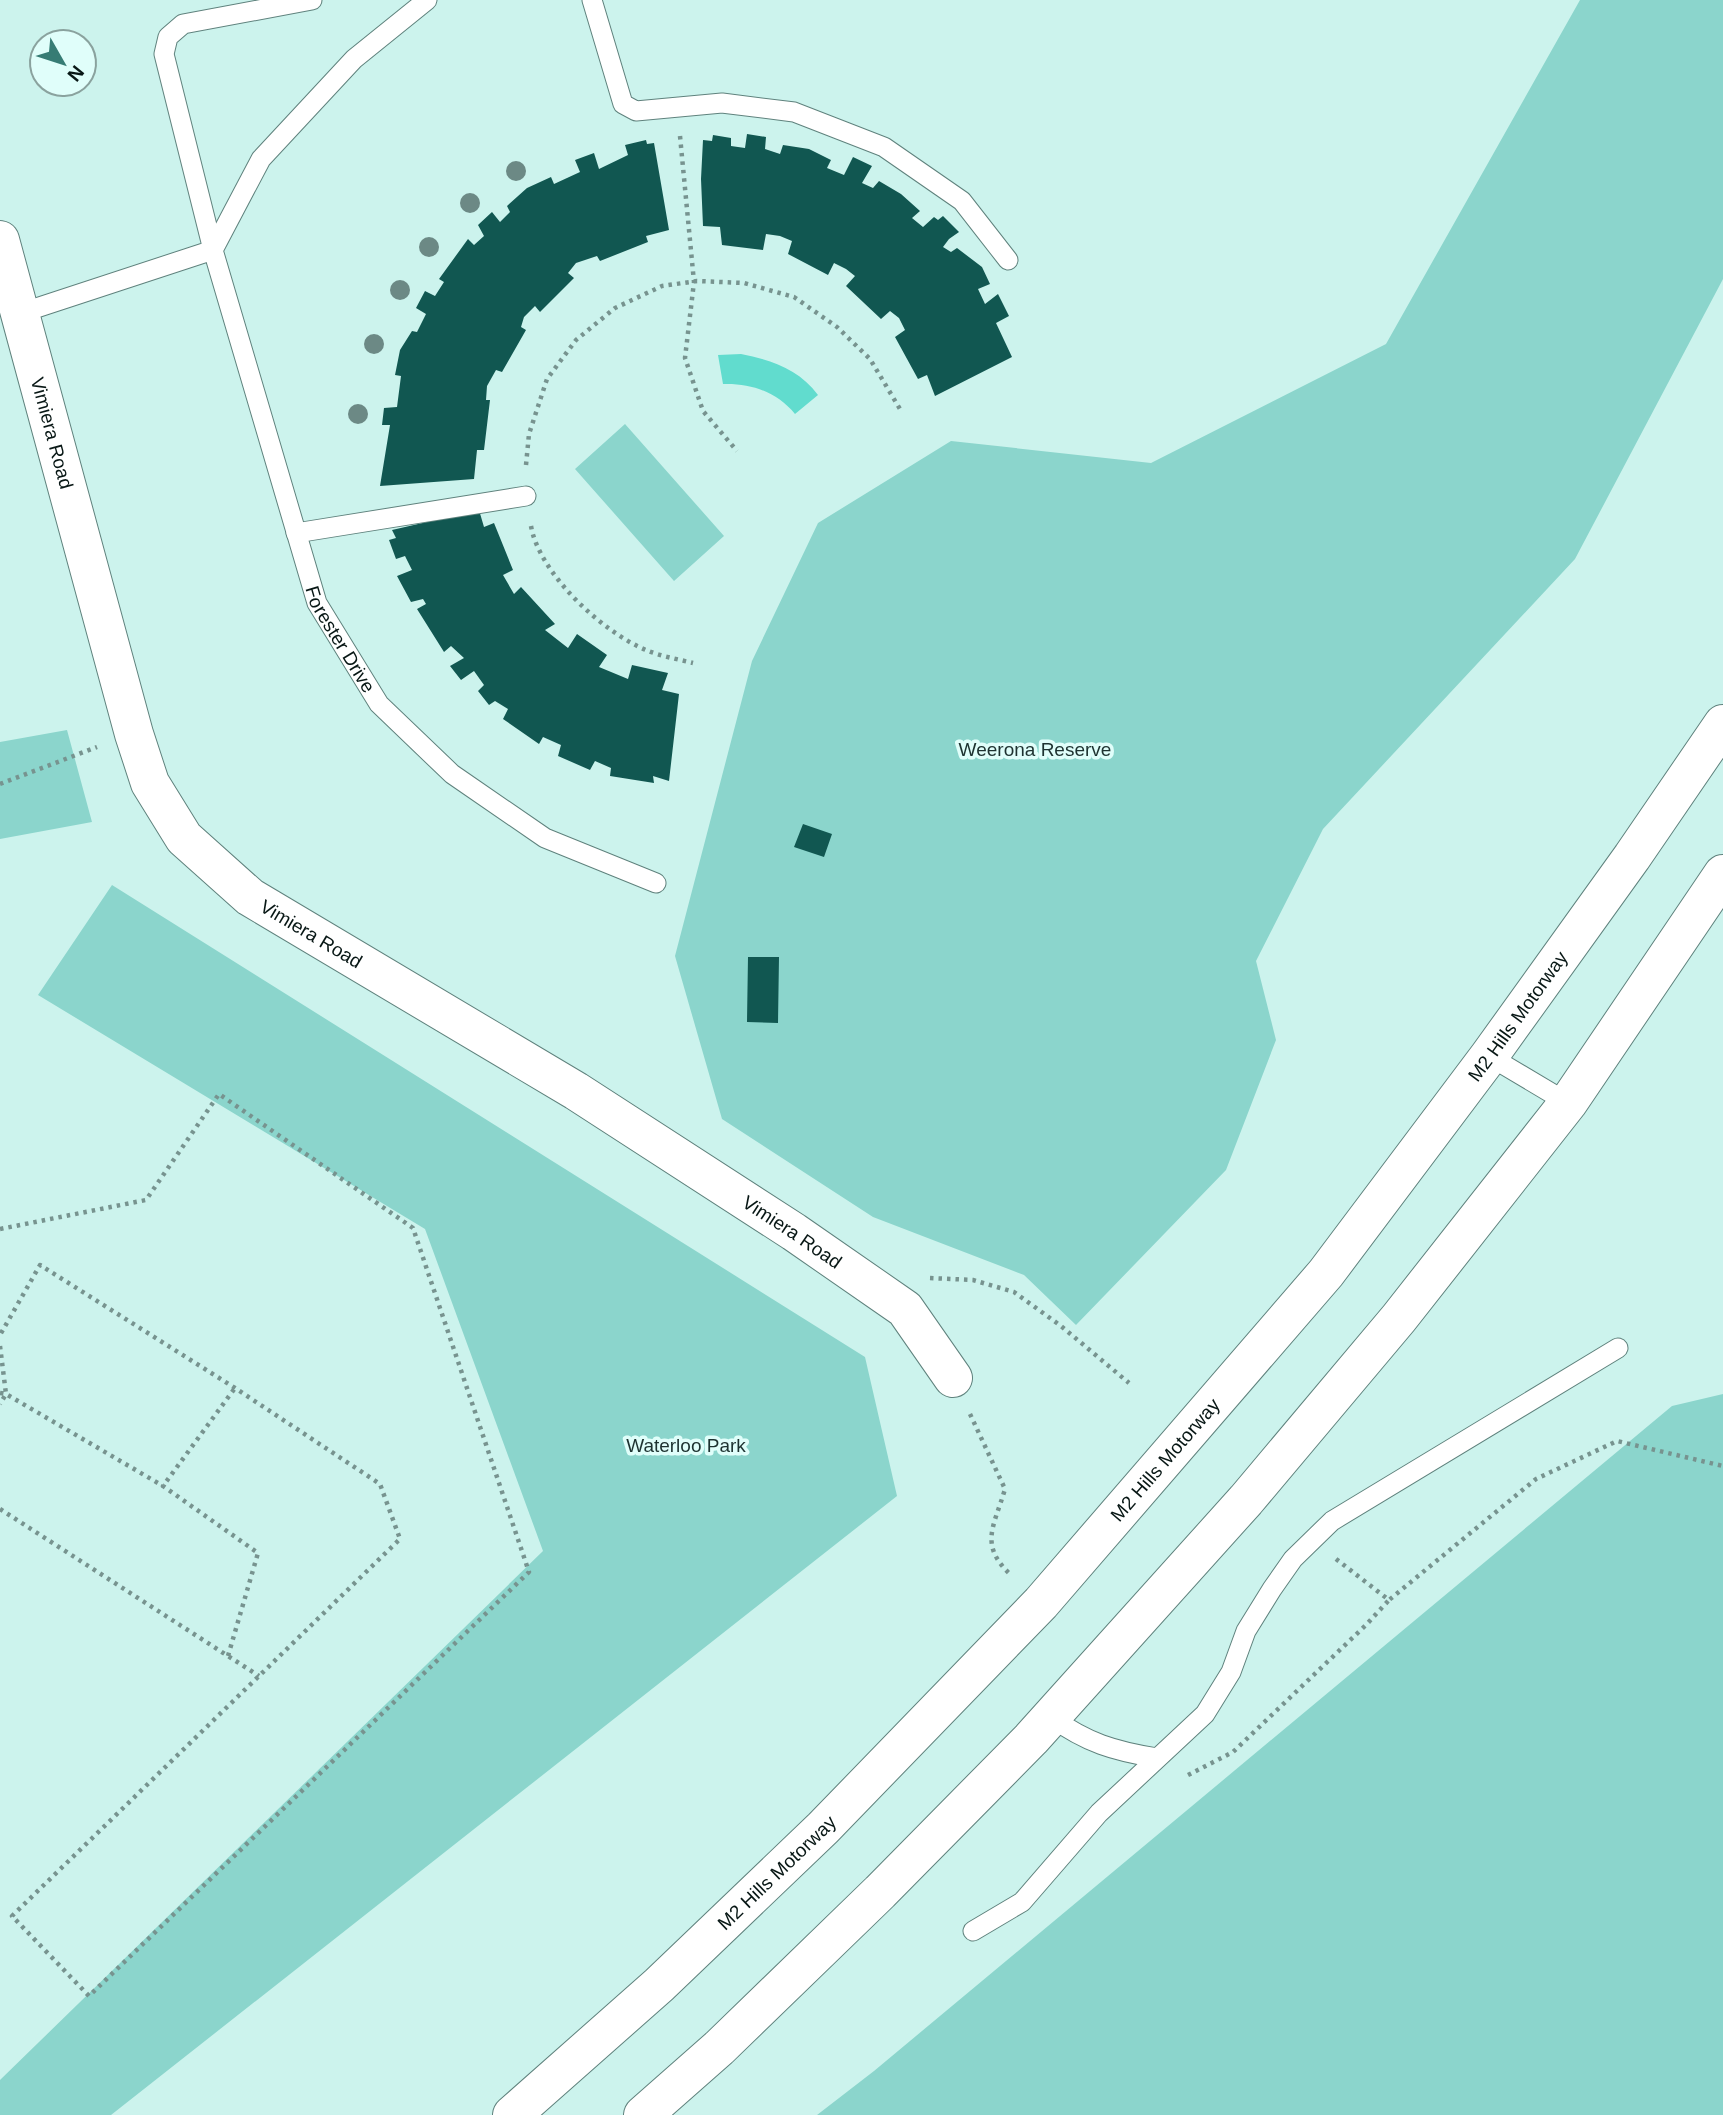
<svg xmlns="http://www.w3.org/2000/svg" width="1723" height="2115" viewBox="0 0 1723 2115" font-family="Arial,sans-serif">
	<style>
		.green { fill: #8bd5cc }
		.water { fill: #61dcce }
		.building { fill: #115751 }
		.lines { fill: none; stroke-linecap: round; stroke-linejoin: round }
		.lane-casing { stroke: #5f827d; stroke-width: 21 }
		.street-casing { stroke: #5f827d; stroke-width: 40 }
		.highway-casing { stroke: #5f827d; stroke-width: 40 }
		.path { stroke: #77938f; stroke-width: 4.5; stroke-dasharray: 3.5 5; stroke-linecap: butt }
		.lane { stroke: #fff; stroke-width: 19 }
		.street { stroke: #fff; stroke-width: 38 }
		.highway { stroke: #fff; stroke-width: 38 }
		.tree { fill: #6c8985 }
		.labels { text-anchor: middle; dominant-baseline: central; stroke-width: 7; stroke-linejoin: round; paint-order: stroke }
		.street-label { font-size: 19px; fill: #081715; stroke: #e0fefa }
		.park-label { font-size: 19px; fill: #1d3230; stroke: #e0fefa }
	</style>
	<rect width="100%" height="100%" fill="#ccf3ed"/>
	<path class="green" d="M1580,0H1723V279L1575,559L1323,829L1256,961L1276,1040L1226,1170L1076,1325L1024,1275L873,1217L722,1119L675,956L752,661L818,523L951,441L1151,463L1386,344Z
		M625,424L724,536L674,581L575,469Z
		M67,730L92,822L0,839V742Z
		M112,885L865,1357L897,1496L111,2115H0V2080L543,1551L425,1229L38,995Z
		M1723,1394V2115H817L874,2071L1672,1406Z"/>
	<path class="water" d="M741,354C771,360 799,369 818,395L795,414C777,392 751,383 723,384L718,355Z"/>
	<path class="building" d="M747,134L766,137L765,149L780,154L783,145L809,149L831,160L827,168L844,175L853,157L872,166L862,183L873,188L879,181L901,194L920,211L912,218L923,227L934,217L938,220L943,216L959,232L949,239L943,247L951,252L957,248L982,267L990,284L978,289L985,304L998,294L1009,316L996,323L1012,357L935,396L927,375L918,379L895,337L905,330L899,318L890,311L881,319L846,286L855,276L846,269L834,263L828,275L788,254L792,241L780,236L766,234L763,250L722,245L720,227L703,226L701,179L703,140L712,141L713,135L731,138V146L745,148Z
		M646,140L647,144L654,143L669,230L646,236L648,242L600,261L597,256L576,263L568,273L574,278L540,312L535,306L524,317L521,327L526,330L502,372L496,370L487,386L486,400H490L484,450H477L474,479L380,486L390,425H382L384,408L397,407L401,376L395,375L400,350L412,331L417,332L426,314L416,308L425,291L435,296L444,282L439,279L468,239L474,245L484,236L478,225L492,212L500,222L510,212L507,206L527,188L551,177L554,184L580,172L575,160L594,153L599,169L628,155L625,145Z
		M479,510L484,527L494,523L513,570L503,575L514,594L521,587L555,624L545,630L568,648L577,634L607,655L599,667L628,679L632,665L668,673L662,690L679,694L669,781L653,776L654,783L610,776L611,768L595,761L590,770L558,756L561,745L543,737L539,744L503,719L508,709L495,701L489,705L478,691L484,685L474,671L461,680L450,666L464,658L451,646L444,652L417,609L426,604L423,599L411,602L397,576L412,570L405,556L396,559L389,540L396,538L392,530Z
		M803,824L832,834L824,857L794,847Z
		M748,957H779L778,1023L747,1022Z"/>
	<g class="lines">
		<g class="lane-casing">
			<g id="lane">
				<path id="s1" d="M427,0L354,59L261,159L213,250L317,603L379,704L452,774L545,838L656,883"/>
				<path d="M592,0L623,104L636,111L722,103L794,112L884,147L962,201L1008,260"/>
				<path d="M21,313L213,250L164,54L168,37L183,24L312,0"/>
				<path d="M296,533L526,496"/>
				<path d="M1489,1056L1568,1103"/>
				<path d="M1051,1717C1087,1743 1114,1751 1157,1758"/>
				<path d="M973,1931L1022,1902L1099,1813L1205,1714L1231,1672L1246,1631L1272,1589L1293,1559L1332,1521L1618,1348"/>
			</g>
		</g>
		<g class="street-casing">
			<g id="street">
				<path id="s2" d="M0,240L134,734L150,783L184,838L250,897L576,1091L794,1232L905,1309L953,1378"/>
			</g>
		</g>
		<g class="highway-casing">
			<g id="highway">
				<path id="s3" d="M512,2115L659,1985L823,1828L1041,1603L1326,1273L1489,1056L1632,857L1723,724"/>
				<path d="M643,2115L719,2048L880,1892L1031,1739L1246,1500L1399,1318L1568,1103L1723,874"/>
			</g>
		</g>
		<path class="path" d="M680,136L694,282L685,358L703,411L737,451
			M526,465L529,434L547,379L576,340L615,308L662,286L697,281L744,283L794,297L837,327L870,359L900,409
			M531,526C539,573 602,632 646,650C660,656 677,659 693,663
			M0,784L97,747
			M0,1229L146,1200L219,1094L413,1228L529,1572L89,1996L12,1916L400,1539L380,1484L235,1388L40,1265L0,1335
			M930,1278L973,1280L1014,1292L1061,1326L1129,1383
			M0,1346L6,1394L0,1404
			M0,1393L6,1394L163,1486
			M970,1414L1005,1489C994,1527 978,1545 1012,1576
			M0,1509L259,1676
			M1336,1559L1389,1600L1536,1479L1617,1441L1723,1466
			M228,1656L258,1553L163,1486L235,1388
			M1188,1775L1233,1752L1366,1625L1389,1600"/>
		<use href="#lane" class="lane"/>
		<use href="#street" class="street"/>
		<use href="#highway" class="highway"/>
	</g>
	<g class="tree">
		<circle cx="516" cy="171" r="10"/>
		<circle cx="470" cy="203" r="10"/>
		<circle cx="429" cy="247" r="10"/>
		<circle cx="400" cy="290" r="10"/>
		<circle cx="374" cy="344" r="10"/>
		<circle cx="358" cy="414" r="10"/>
	</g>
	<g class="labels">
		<g class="street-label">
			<text stroke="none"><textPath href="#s2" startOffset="200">Vimiera Road</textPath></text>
			<text stroke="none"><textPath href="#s1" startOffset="744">Forester Drive</textPath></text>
			<text stroke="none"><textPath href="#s2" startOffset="788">Vimiera Road</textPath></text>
			<text stroke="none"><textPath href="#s3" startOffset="1493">M2 Hills Motorway</textPath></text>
			<text stroke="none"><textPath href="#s2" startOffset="1354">Vimiera Road</textPath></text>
			<text stroke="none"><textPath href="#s3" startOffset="926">M2 Hills Motorway</textPath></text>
			<text stroke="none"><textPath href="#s3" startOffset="359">M2 Hills Motorway</textPath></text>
		</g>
		<g class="park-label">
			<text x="1035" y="749">Weerona Reserve</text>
			<text x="686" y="1445">Waterloo Park</text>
		</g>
	</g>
	<g transform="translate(63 63) rotate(129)"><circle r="33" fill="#e0fefa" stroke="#8aa29e" stroke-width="2"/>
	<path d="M0-5L12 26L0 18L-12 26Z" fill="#367c74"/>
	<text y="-10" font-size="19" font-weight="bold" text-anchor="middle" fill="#081715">N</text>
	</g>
</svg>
